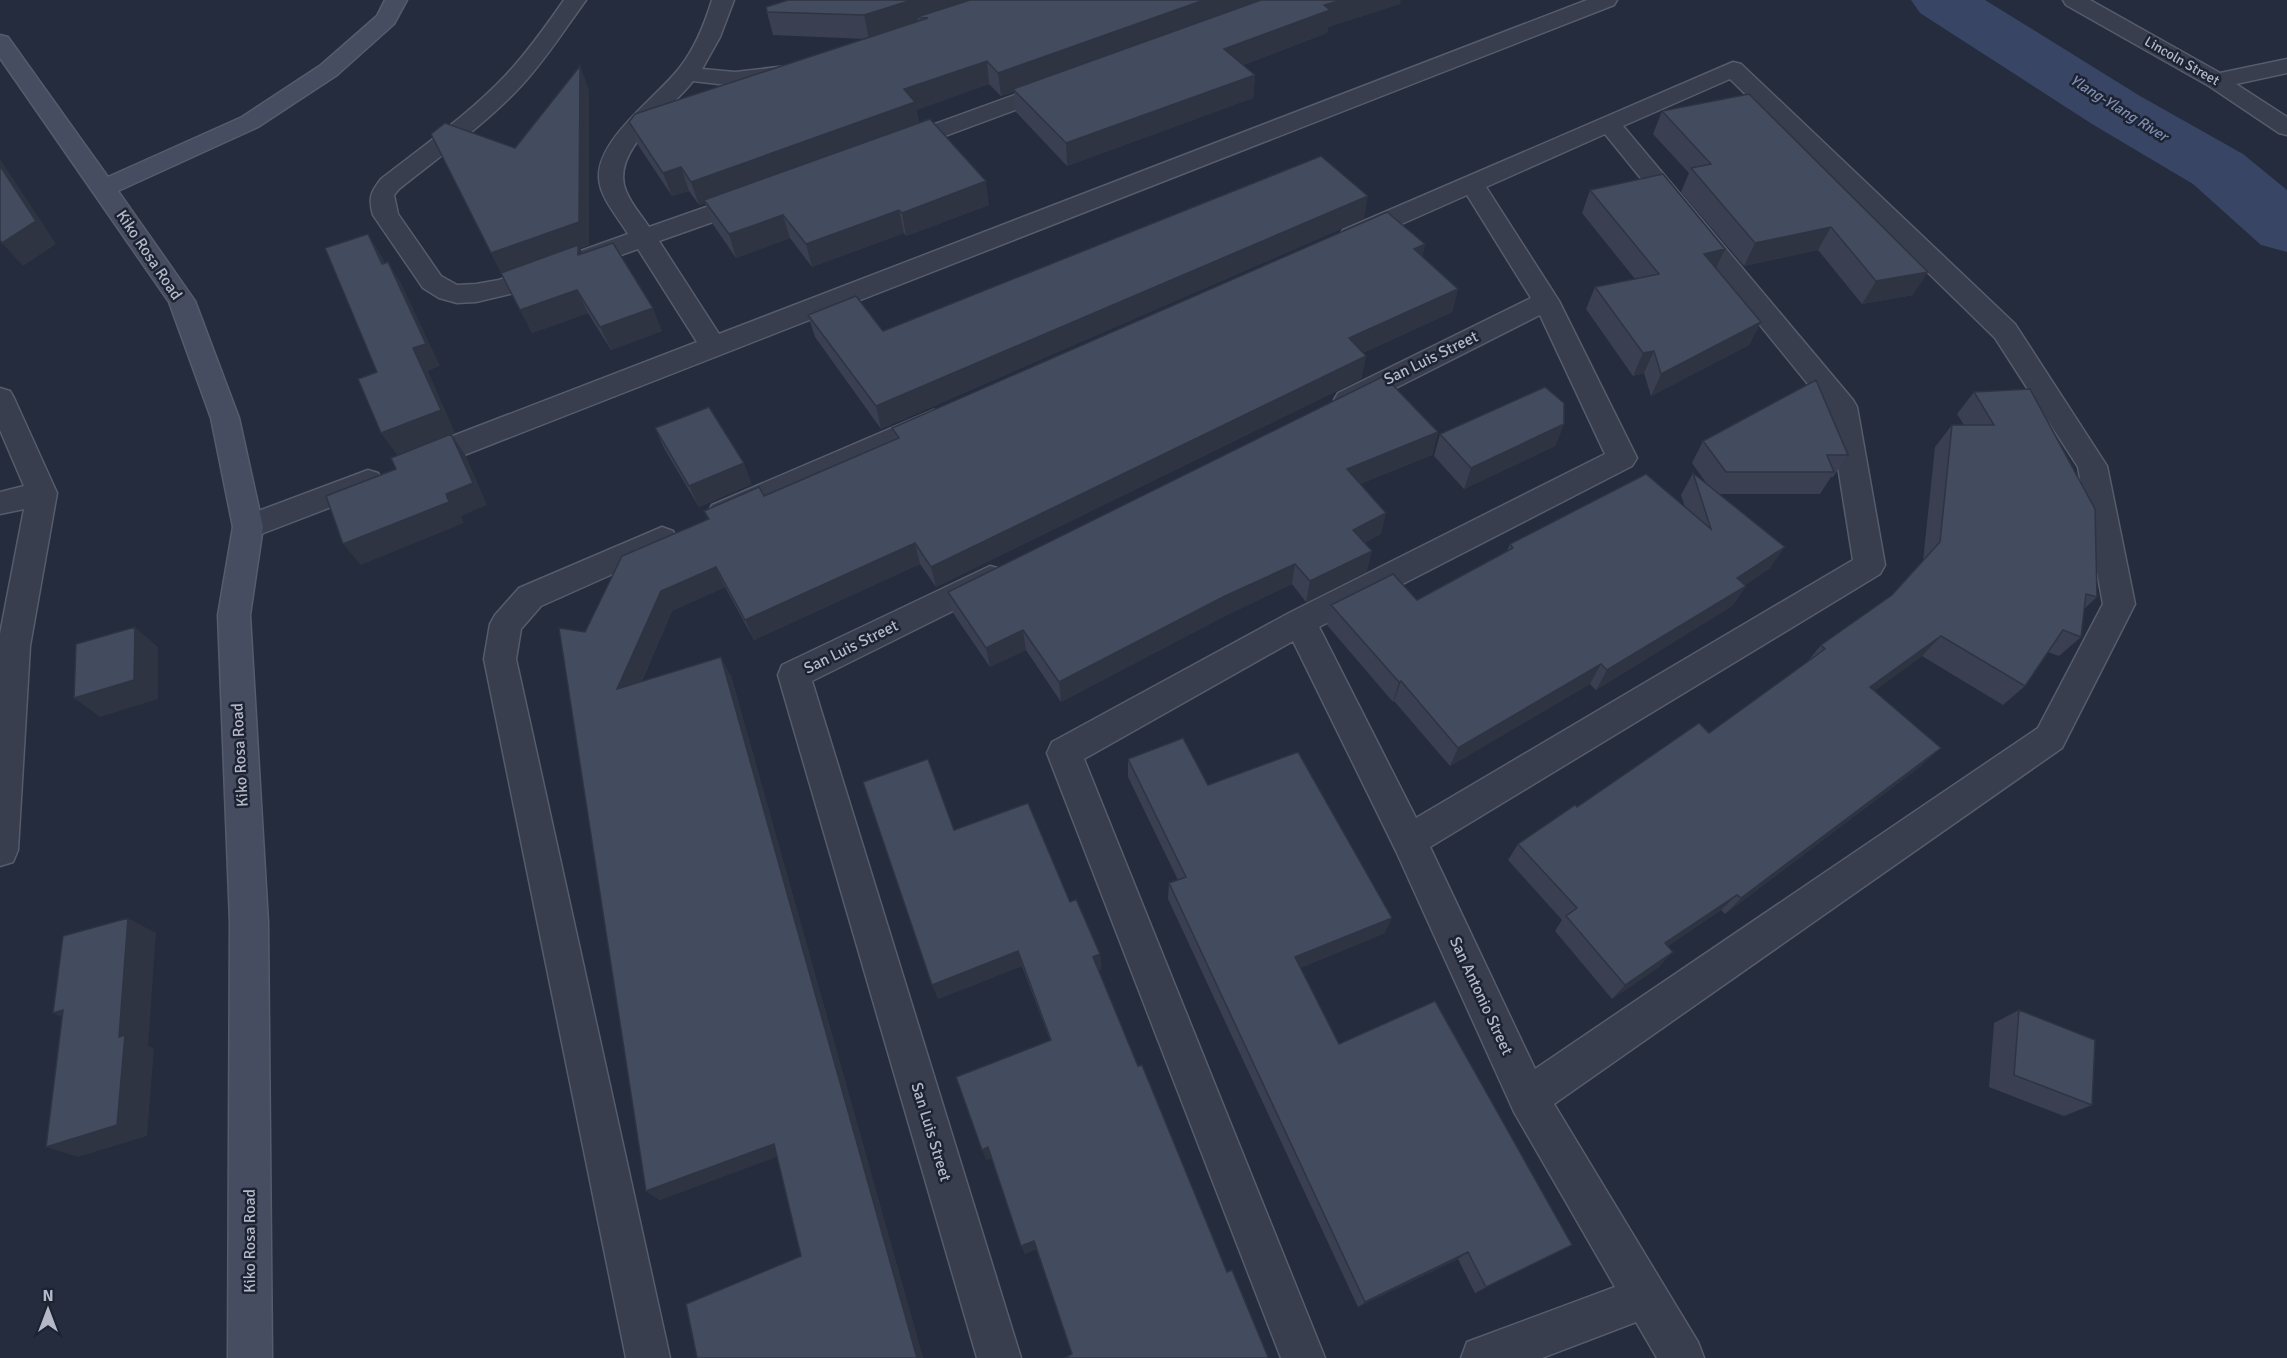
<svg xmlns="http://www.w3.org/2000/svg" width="2287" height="1358" viewBox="0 0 2287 1358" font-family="Signika,sans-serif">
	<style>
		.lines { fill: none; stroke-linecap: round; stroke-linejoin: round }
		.river { fill: #394564; fill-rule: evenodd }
		.street-casing { stroke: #565c6b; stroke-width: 3 }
		.secondary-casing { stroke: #565c6b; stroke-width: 3 }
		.street { fill: #383e4d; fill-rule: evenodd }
		.secondary { fill: #464d60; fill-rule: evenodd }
		.wall { fill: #3a4052 }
		.shaded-wall { fill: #2f3442 }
		.building { fill: #434b5f; stroke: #2f3442; stroke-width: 1.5 }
		.labels { text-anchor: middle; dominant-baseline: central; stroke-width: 5; stroke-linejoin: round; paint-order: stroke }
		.far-street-label { font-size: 14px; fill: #b4b9c8; stroke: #1d2332 }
		.far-water-label { font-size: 15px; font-style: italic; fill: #7c8caf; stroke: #1d2332 }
		.street-label { font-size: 16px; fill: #b4b9c8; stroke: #1d2332 }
	</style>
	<rect width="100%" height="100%" fill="#242c3d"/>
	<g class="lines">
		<path class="river" d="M1911,0H1985L2140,96L2243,154L2287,190V252L2261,245L2193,184L2092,124L1920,13Z"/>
		<g class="street-casing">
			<path id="street" d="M564,0H586C565,29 546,59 522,85C486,124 440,156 399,189L394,195L398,214L441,276L457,285L476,284L499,280L628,234C618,217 600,198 599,178C597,138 659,96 681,66C696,46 705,23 712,0H734L720,37L702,69L735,72L787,66L795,68L798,73L795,78L787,80L735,86L693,81C671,110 609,151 626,191C631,204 642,216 649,227L752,191L761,193L764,199L761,205L659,241L719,334L1587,0H1617L1614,5L426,470L416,473L406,470L401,462L406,454L697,342L638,249L514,293L476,302L457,303L439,298L423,288L373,215C368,198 371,192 381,179C423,146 468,115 505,76C527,53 546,26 564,0Z
				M2063,0H2090L2220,73L2287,59V73L2236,84L2287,117V135L2279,133L2209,86L2066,5Z
				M1733,62L1741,64L2015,324L2107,466L2135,604L2062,748L1554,1104L1698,1342L1704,1358H1657L1636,1322L1542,1358H1461L1467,1342L1615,1287L1514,1112L1396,851L1293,641L1084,759L1325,1358H1281L1047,753L1052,742L1289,613L1605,454L1540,315L1358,407L1348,410L1338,407L1334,400L1338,393L1531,298L1467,195L1361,242L1352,244L1343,242L1339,236L1343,230ZM1730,79L1995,338L2078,467L2103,604L2038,728L1535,1069L1430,847L1880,574L1885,565L1857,407L1853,400L1623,126ZM1605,134L1829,410L1853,560L1416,818L1319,627L1632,466L1637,458L1559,301L1486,187Z
				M1056,80L1064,82L1067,87L1064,92L907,150L899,152L891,150L887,145L891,140Z
				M0,388L10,391L14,398L57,493L30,646L18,850L13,862L0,866V634L24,509L0,514V492L24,486L0,430Z
				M934,410L944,413L948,420L944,427L734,521L723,525L712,521L708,513L712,505Z
				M368,470L378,473L383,481L378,489L248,539L237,535L233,527L237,519Z
				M662,527L673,531L677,539L673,547L541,606L521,629L516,659L670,1358H626L484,659L490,624L495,615L519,588Z
				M990,566L1001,569L1006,578L1001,587L812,681L1021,1358H977L778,675L782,665Z"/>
		</g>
		<g class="secondary-casing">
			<path id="secondary" d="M385,0H407L394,24L337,75L258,127L118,191L195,301L239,418L263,527L250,615L268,922L272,1358H228L230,922L218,615L233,527L211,418L169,302L0,58V35L8,37L108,177L242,117L321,65L377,16Z"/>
		</g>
		<use href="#street" class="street"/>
		<use href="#secondary" class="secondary"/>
	</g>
	<path class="wall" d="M1400,4L1328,27L1327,33L1243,65L1255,75L1253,98L1067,166L1016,112L1014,92L1001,96L989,84L916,110L919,123L989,205L906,236L904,233L812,267L790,238L736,258L712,223L705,203L699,205L689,191L672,196L638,145L629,122L865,39L773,35L767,12Z
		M589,89V245L580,248L582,254L662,331L611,350L588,313L532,333L491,253L515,148Z
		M1749,94L1913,295L1862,304L1818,250L1744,266L1681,192L1689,173L1653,134L1662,111Z
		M1590,190L1716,269L1761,322L1749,345L1651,396L1644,373L1633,376L1586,309L1595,287L1635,279L1582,213Z
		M1364,219L881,429L815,337L808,315L883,331Z
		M1425,244L1422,256L1458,289L1452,312L1363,353L1366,356L1361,379L936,587L920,564L754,640L725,587L672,611L642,681L731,676L923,1358H697L801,1256L777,1156L660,1200L646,1191L585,632L708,519L704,511L764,496L895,440L892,428Z
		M1974,392L2097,597L2084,609L2081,637L2059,656L2048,652L2025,686L2003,705L1922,656L1874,691L1921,766L1725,914L1721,910L1668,946L1659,967L1612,999L1555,931L1562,920L1508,860L1518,844L1577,807L1709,733L1807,662L1821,645L1892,595L1923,561L1935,447L1952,425H1964L1957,414Z
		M1564,424L1555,446L1464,489L1434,456L1440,434Z
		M655,428L752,484L699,507L665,450Z
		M1438,432L1432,455L1360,484L1381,534L1364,543L1367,571L1306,602L1292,584L1223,617L1061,702L1026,650L990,667L953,613L948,592Z
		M1703,441L1848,455L1833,477H1831L1820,494H1719L1770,568L1745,585L1746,586L1732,606L1596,690L1590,684L1450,766L1394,701L1393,702L1327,625L1331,605L1417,600L1507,551L1510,544L1685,507L1681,495L1693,473L1707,484L1692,463Z
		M1128,759L1208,785L1385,933L1300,968L1339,1044L1558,1252L1475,1293L1458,1259L1358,1307L1168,899L1169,883L1178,880L1128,777Z
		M954,830L1070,902L1100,954L1101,969L1099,970L1138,1066L1227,1272L1268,1357L1267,1358H1065L1072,1354L1036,1249L1025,1254L991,1158L986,1160L1050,1040L1022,966L938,999Z
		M2019,1010L2092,1105L2064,1116L1989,1087L1994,1023Z"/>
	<path class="shaded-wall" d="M912,0H986L917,17L918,22L869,39L864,15Z
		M1204,0H1267L1013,89L1014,92L1001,96L998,73Z
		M1342,0H1401L1400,4L1328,27L1327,33L1223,72L1224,49L1324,5Z
		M987,61L989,84L916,110L919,126L704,200L705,203L699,205L691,182L904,89Z
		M580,66L589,89V245L580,248L589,268L503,276L491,253Z
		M1255,75L1253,98L1067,166L1066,143Z
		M0,159L56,244L23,266L2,243Z
		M681,167L689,191L672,196L663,173Z
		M986,181L989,205L906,236L902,213Z
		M1368,196L1364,219L881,429L876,406Z
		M899,210L904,233L812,267L806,244Z
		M783,215L790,238L736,258L729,234Z
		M1831,227L1818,250L1744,266L1755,243Z
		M368,234L382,257L396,287L382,264Z
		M1425,244L1420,267L1414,249Z
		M1725,249L1714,272L1704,254Z
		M388,262L402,285L440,366L428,371L455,433L397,455L381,433L413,348Z
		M1928,272L1913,295L1862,304L1876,281Z
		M1458,289L1452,312L1345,361L1349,338Z
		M577,290L588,313L532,333L520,310Z
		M653,308L662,331L611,350L600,327Z
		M1761,322L1749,345L1651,396L1661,374Z
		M1654,351L1644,373L1633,376L1643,353Z
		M1366,356L1361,379L936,587L931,567Z
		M1564,424L1555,446L1464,489L1471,468Z
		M1438,432L1432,455L1342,491L1347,469Z
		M451,434L466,456L487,505L461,516L464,523L361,565L343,544L446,494Z
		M744,463L752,484L699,507L689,486Z
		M1386,513L1381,534L1348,551L1353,530Z
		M915,543L920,564L754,640L745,620Z
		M1785,547L1770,568L1724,599L1737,578Z
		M1372,551L1367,571L1306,602L1310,581Z
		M1295,564L1292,584L1223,617L1061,702L1059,682L1225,596Z
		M716,567L725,587L672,611L630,708L617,689L661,591Z
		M1746,586L1732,606L1596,690L1607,670Z
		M135,627L158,647V699L100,717L74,698Z
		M1023,630L1026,650L990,667L986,648Z
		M1941,636L1922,656L1853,707L1870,687Z
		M721,657L731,676L923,1358H917Z
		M1601,664L1590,684L1450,766L1458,748Z
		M1401,681L1394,701L1393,702L1399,682Z
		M1941,748L1921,766L1725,914L1741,898Z
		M1737,895L1721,910L1651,958L1665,943Z
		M128,918L156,933L148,1046L154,1048L147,1136L78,1157L46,1147L119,1037Z
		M1392,918L1385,933L1291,972L1295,957Z
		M1018,951L1022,966L938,999L932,985Z
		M1673,952L1659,967L1612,999L1625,985Z
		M1100,954L1101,969L1095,971L1093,957Z
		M63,1010L84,1026L53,1013Z
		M774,1144L785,1154L660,1200L646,1191Z
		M988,1147L992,1157L986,1160L982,1150Z
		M1034,1241L1037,1248L1025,1254L1021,1246Z
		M1572,1245L1558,1252L1475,1293L1486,1287Z
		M1468,1252L1458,1259L1358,1307L1365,1302Z"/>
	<path class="building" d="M788,0H912L864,15L767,12L766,7Z
		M970,0H1204L998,73L987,61L904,89L915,102L691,182L681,167L663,173L629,122L635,114L928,18L917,17Z
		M1261,0H1342L1324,5L1330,10L1224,49L1255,75L1066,143L1013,89Z
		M580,66L579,222L491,253L431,134L445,123L515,148Z
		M1749,94L1928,272L1876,281L1831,227L1755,243L1691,168L1711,164L1662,111Z
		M930,119L986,181L902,213L899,210L806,244L783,215L729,234L704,200Z
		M1321,156L1368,196L876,406L808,315L856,296L883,331Z
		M0,166L36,221L2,243L0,240Z
		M1663,174L1725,249L1704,254L1761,322L1661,374L1654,351L1643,353L1595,287L1659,274L1590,190Z
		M1387,212L1425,244L1414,249L1458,289L1349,338L1366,356L931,567L915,543L745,620L716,567L661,591L617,689L721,657L917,1358H697L686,1304L801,1256L774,1144L646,1191L559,628L585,632L622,556L709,519L704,511L759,487L764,496L899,438L892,428Z
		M368,234L382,264L388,262L426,344L413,348L441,410L381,433L358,379L377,372L325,248Z
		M613,243L653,308L600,327L577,290L520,310L501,273L578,245V255Z
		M1384,376L1438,432L1347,469L1386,513L1353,530L1372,551L1310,581L1295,564L1225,596L1059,682L1023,630L986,648L948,592Z
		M1816,380L1848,455H1827L1834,472H1726L1703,441Z
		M1545,387L1564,403V424L1471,468L1440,434Z
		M2030,389L2095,509L2097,597L2086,594L2081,637L2063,630L2025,686L1941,636L1870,687L1941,748L1741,898L1737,895L1665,943L1673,952L1625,985L1566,916L1577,908L1518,844L1575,805L1577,807L1699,723L1709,733L1825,649L1821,645L1892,595L1940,542L1952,425H1994L1974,392Z
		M709,407L744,463L689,486L655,428Z
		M451,434L473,483L446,494L449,502L343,544L326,496L396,469L391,458Z
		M1693,473L1785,547L1737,578L1746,586L1607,670L1601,664L1458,748L1401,681L1399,682L1331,605L1393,574L1417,600L1513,548L1510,544L1646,474L1711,529Z
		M135,627L134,680L74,698L76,644Z
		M1183,738L1208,785L1298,752L1392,918L1295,957L1339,1044L1435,1001L1572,1245L1486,1287L1468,1252L1365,1302L1169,883L1186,877L1128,759Z
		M928,759L954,830L1028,803L1070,902L1076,899L1100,954L1093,957L1138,1066L1142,1065L1227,1272L1232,1270L1268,1357L1266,1358H1065L1072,1354L1034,1241L1021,1246L988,1147L982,1150L956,1077L1051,1040L1018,951L932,985L863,782Z
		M128,918L119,1037L125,1035L117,1125L46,1147L63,1010L53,1013L63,936Z
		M2019,1010L2095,1040L2092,1105L2014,1075Z"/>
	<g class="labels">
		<g class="far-street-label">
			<text transform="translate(2182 61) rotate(30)">Lincoln Street</text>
		</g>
		<g class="far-water-label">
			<text transform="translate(2119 108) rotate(32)">Ylang-Ylang River</text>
		</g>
		<g class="street-label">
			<text transform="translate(149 255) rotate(56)">Kiko Rosa Road</text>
			<text transform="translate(1431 358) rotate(-26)">San Luis Street</text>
			<text transform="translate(851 647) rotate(-26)">San Luis Street</text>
			<text transform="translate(240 755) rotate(-93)">Kiko Rosa Road</text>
			<text transform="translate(1481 996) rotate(65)">San Antonio Street</text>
			<text transform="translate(931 1132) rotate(73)">San Luis Street</text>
			<text transform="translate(250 1241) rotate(-90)">Kiko Rosa Road</text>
		</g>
	</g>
	<g transform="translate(48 1310)" stroke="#1d2332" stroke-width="4.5" paint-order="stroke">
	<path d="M0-4.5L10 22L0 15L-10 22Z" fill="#b4b9c8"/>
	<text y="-9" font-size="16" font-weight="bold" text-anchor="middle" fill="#b4b9c8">N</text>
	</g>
</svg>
